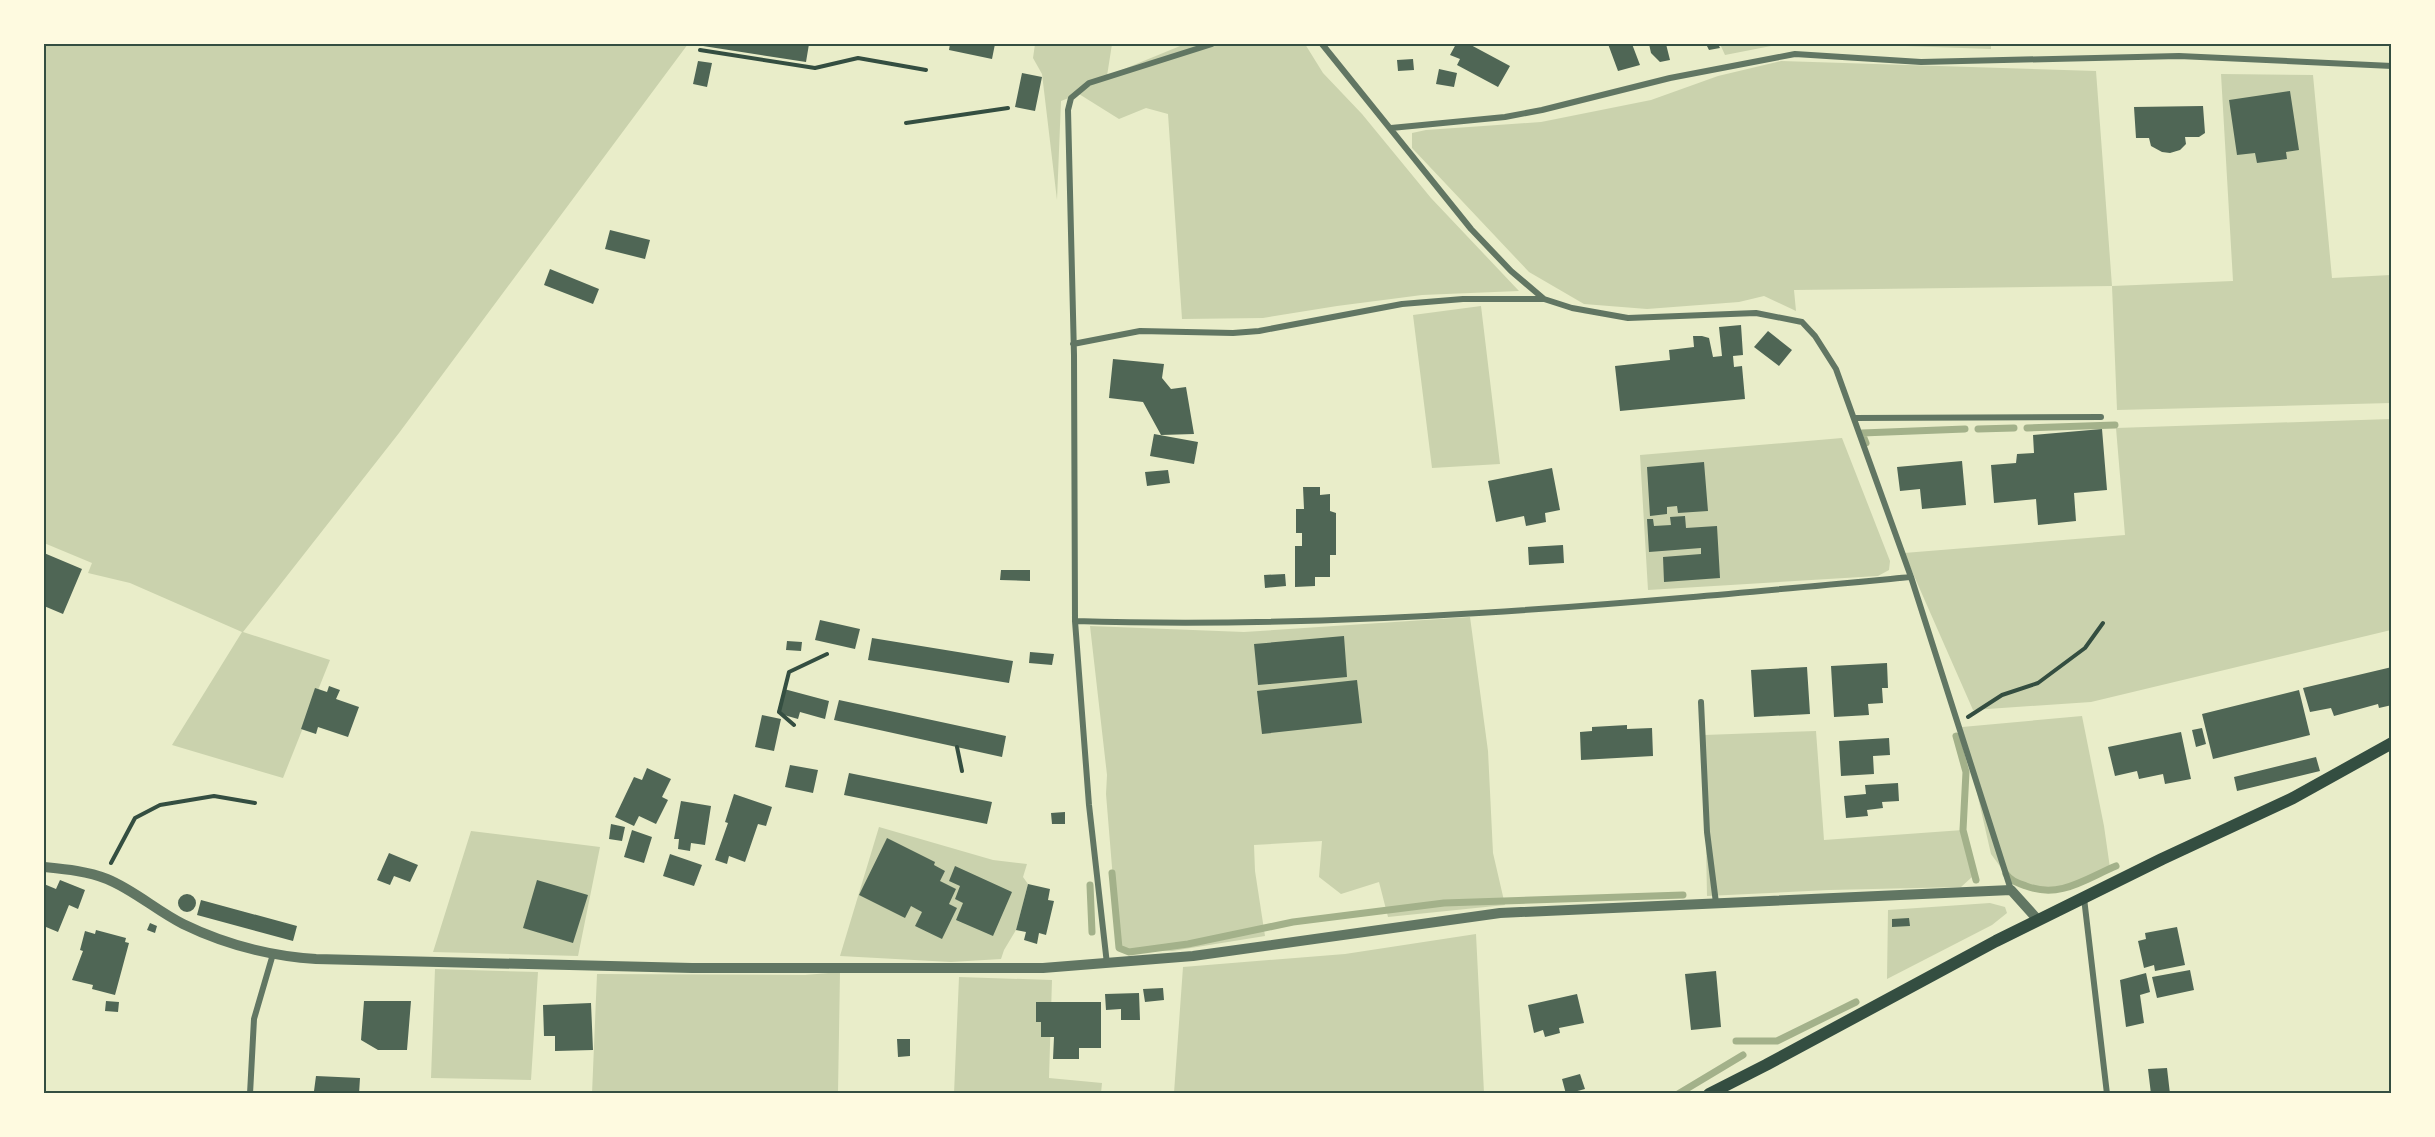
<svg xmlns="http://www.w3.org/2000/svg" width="2435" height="1137" viewBox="0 0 2435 1137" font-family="Roboto,sans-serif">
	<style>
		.green { fill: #cad2ad }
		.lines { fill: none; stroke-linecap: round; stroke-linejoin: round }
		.stream { stroke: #a3b18a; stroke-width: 7 }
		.building { fill: #4f6655 }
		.path { stroke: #344e41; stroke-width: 4 }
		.minor { stroke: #617663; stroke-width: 6 }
		.tertiary { stroke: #617663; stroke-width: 10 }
		.secondary { stroke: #344e41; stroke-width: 12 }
		.neatline { fill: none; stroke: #344e41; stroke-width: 2 }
	</style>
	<rect width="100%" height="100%" fill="#e9edc9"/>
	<path class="green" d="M44,44H688L399,433L243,632L330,660L283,778L172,745L242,632L130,583L88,573L92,563L44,543Z
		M1035,44H1112L1107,76L1185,44H1305L1323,73L1362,114L1431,198L1519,291L1422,295L1337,306L1263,318L1182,319L1168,114L1146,108L1119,119L1079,94L1061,101L1057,200L1042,74L1033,58Z
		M1720,44H1781L1725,55Z
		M1848,44H1991V49Z
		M1781,61L2096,71L2112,286L2233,281L2221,74L2313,75L2332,278L2391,275V403L2117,410L2112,286L1794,290L1796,311L1764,296L1739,302L1647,309L1584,304L1529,272L1412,148V133L1426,130L1541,122L1651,100L1718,76Z
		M1481,306L1500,464L1432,468L1413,315Z
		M2391,419V630L2091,702L1973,710L1904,553L2125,535L2116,428Z
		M1842,438L1890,561L1889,570L1878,576L1648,590L1640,455Z
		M1470,617L1488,751L1493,853L1505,905L1388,917L1379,882L1341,894L1319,877L1322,841L1254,845L1255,871L1265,936L1172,951L1121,949L1117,928L1106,794L1107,775L1090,626L1244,632Z
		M2082,716L2104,826L2110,868L2064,890L2039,891L2010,880L1991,854L1962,727Z
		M1816,731L1824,840L1963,830L1972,877L1961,887L1829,890L1707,896L1704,735Z
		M879,827L993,860L1027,864L1023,877L1028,884L1016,930L1004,950L1001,959L951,962L840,956Z
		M471,831L600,847L578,956L433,952Z
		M1990,903L2005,907L2007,913L1992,925L1887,979L1888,910Z
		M1476,934L1484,1093H1174L1183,967L1345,954Z
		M435,969L538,972L531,1080L431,1078Z
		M840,972L838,1093L592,1094L597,974L805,975Z
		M959,977L1052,980L1049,1078L1102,1083L1101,1093L954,1094Z"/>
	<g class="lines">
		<path class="stream" d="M2027,428L2115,425
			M1978,429L2014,428
			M1866,443L1862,433L1965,429
			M1956,736L1966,772L1963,830L1976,880
			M1112,873L1119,948L1129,952L1188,944L1293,922L1444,903L1683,895
			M2006,874C2011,881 2018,883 2026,886C2060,899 2085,879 2116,866
			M1090,885L1092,932
			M1736,1041H1777L1856,1002
			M1678,1094L1743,1055"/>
	</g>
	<path class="building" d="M703,44H809L806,62L703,46Z
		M950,44H995L992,59L949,50Z
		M1456,44H1469L1510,66L1498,87L1457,65L1460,59L1450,55Z
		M1608,44H1632L1640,65L1618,71Z
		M1649,44H1666L1670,60L1660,62L1651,53Z
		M1706,44H1718L1720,48L1709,50Z
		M1413,59L1414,70L1398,71L1397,60Z
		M698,61L712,63L707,87L693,84Z
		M1439,69L1457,73L1454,87L1436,84Z
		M1022,73L1042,77L1035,111L1015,107Z
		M2290,91L2299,150L2286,152L2287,159L2257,163L2255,153L2237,155L2229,100Z
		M2203,106L2205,133L2199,137H2185L2186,144L2180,150L2170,153L2162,152L2151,146L2149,138H2136L2134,107Z
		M610,230L650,240L645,259L605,249Z
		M550,269L599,289L593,304L544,285Z
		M1741,325L1743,355L1733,356L1734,367L1742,366L1745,399L1620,411L1615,366L1670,360L1669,350L1694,347L1693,336H1702L1709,338L1713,357L1722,356L1719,327Z
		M1768,331L1792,350L1779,366L1754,347Z
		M1113,359L1164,364L1162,378L1171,389L1186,387L1194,434L1161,435L1143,402L1109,398Z
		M2102,429L2107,490L2074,493L2076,521L2038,525L2036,499L1994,503L1991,465L2016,463L2017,454L2034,453L2033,435Z
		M1154,434L1198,442L1194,464L1150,456Z
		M1962,461L1966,505L1922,509L1920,489L1900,491L1897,467Z
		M1704,462L1708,511L1678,513L1677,506L1667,507V514L1650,516L1647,467Z
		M1552,468L1560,510L1545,513L1546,522L1526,526L1524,516L1496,522L1488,481Z
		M1168,470L1170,483L1147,486L1145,472Z
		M1303,487H1320V495L1330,494V511L1336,513V555H1330V577H1315V586L1295,587V546H1302V533H1296V509H1304Z
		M1685,516L1686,528L1717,526L1720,578L1664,582L1663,557L1701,554V548L1649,552L1647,519H1653L1654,526L1671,525L1670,517Z
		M1563,545L1564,563L1529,565L1528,547Z
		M44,553L82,569L63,614L44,606Z
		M1001,570H1030V581L1000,580Z
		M1285,574L1286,586L1265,588L1264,575Z
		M820,620L860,629L855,649L815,640Z
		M1344,636L1347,677L1258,685L1254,644Z
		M872,638L1013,661L1009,683L868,660Z
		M787,641L802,642L801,651L786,650Z
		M1030,652L1054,654L1052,665L1029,663Z
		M1887,663L1888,688H1882L1883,703L1868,704L1869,715L1834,717L1831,666Z
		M1807,667L1810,714L1754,717L1751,670Z
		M2392,667V705L2379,708L2378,704L2334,716L2331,708L2310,712L2303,688Z
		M1357,680L1362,723L1262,734L1257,691Z
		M329,686L340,690L336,699L359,707L348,737L318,727L316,734L301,729L315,688L327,692Z
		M784,689L829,701L825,719L800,712L798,719L777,713Z
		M2299,690L2310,735L2213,759L2202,714Z
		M839,700L1006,736L1002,757L834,720Z
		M762,715L781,719L774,751L755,747Z
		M1627,725V729L1652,728L1653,756L1581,760L1580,732L1592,731V727Z
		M2202,728L2206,744L2196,747L2192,730Z
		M2181,732L2191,779L2165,784L2163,774L2139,779L2137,771L2115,776L2108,747Z
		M1889,738L1890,755L1873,756L1874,774L1841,776L1839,741Z
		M2316,757L2320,771L2237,791L2234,777Z
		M790,765L818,770L813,793L785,787Z
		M647,768L671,779L662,797L668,800L656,824L639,816L634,826L615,817L634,777L642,780Z
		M849,773L992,802L987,824L844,795Z
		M1898,783L1899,801L1882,802L1883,808L1867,810L1868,816L1846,818L1844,796L1866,794L1865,785Z
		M734,794L772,807L766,826L758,824L745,862L729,856L727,864L715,860L728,823L725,822Z
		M681,801L711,806L705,845L691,843L690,851L678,849L679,839H674Z
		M1065,812V824H1052L1051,813Z
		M611,824L625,827L622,841L609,839Z
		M632,830L652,837L644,863L624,857Z
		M887,838L935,862L934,865L945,871L940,881L956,889L949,904L957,908L942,939L915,926L922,912L911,906L905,918L859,895Z
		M389,853L418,865L410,882L394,876L390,885L377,880Z
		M670,854L702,865L694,886L663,876Z
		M955,866L1012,892L993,936L956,920L963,903L955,899L960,886L949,881Z
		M60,880L85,890L78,909L69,905L58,932L46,927L44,934V884L56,889Z
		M537,880L588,895L573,943L523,928Z
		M1028,884L1050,889L1048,900L1054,901L1046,935L1039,933L1037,944L1024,940L1026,932L1016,930Z
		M178 903a9 9 0 1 1 18 0a9 9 0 1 1-18 0Z
		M201,900L297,926L293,941L197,915Z
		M1909,918L1910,926L1892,927V919Z
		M150,923L157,926L155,933L147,930Z
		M2177,927L2185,965L2155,971L2154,965L2144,968L2138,941L2146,939L2145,933Z
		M96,930L126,938L125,942L129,943L115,995L92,989L93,985L72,980L83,951L80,950L85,931L95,934Z
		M2190,970L2194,990L2157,998L2152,977Z
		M1716,971L1721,1027L1691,1030L1685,974Z
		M2146,973L2150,992L2140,995L2144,1023L2126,1027L2120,980Z
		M1163,988L1164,1000L1145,1002L1143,989Z
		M1139,993L1140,1020H1121V1009L1106,1010L1105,994Z
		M1577,994L1584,1023L1559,1028L1560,1033L1545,1037L1543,1030L1534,1033L1528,1005Z
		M106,1001L119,1002L118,1012L105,1011Z
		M364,1001H411L407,1050H378L361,1040Z
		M1036,1002H1101V1048H1079V1059H1053L1054,1037H1041V1022H1036Z
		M591,1003L593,1050L555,1051V1036H544L543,1005Z
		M897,1039H910V1056L898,1057Z
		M2167,1068L2170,1094H2151L2148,1069Z
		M1580,1074L1585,1089L1566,1094L1562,1079Z
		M316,1076L360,1078L359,1094L314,1091Z"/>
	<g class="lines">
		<path class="path" d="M700,50L815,68L858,58L926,70
			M906,123L1008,108
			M1968,717L2002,695L2038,683L2085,648L2103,623
			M794,725L779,712L789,672L827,654
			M957,747L962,771
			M111,863L135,818L160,805L214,796L255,803"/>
		<path class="minor" d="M1322,44L1471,229L1511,271L1544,299L1572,308L1628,318L1756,313L1802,322L1815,336L1836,369L1911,577L2011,890
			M1391,128L1505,117L1542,110L1670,78L1795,54L1921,62L2179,56L2392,66
			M1073,344L1140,331L1233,333L1259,331L1402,304L1463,299H1544
			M1854,418L2101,417
			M1075,621C1354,630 1633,603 1911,577
			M1701,702L1707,832L1716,903
			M2084,898L2107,1094
			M1107,964L1089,805L1075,621L1074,355L1068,110L1071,98L1089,83L1212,44
			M250,1094L254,1019L273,954"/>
		<path class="tertiary" d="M44,867C64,869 87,871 107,879C134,890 157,911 183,924C224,944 270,956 316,959L692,968H1043L1193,956L1500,913L2011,890L2038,920"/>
		<path class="secondary" d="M1709,1094L1766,1065L1996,941L2162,859L2293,798L2392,743"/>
	</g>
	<rect width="2435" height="1137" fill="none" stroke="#fefae0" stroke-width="90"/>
	<rect x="45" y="45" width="2345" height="1047" class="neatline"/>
</svg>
